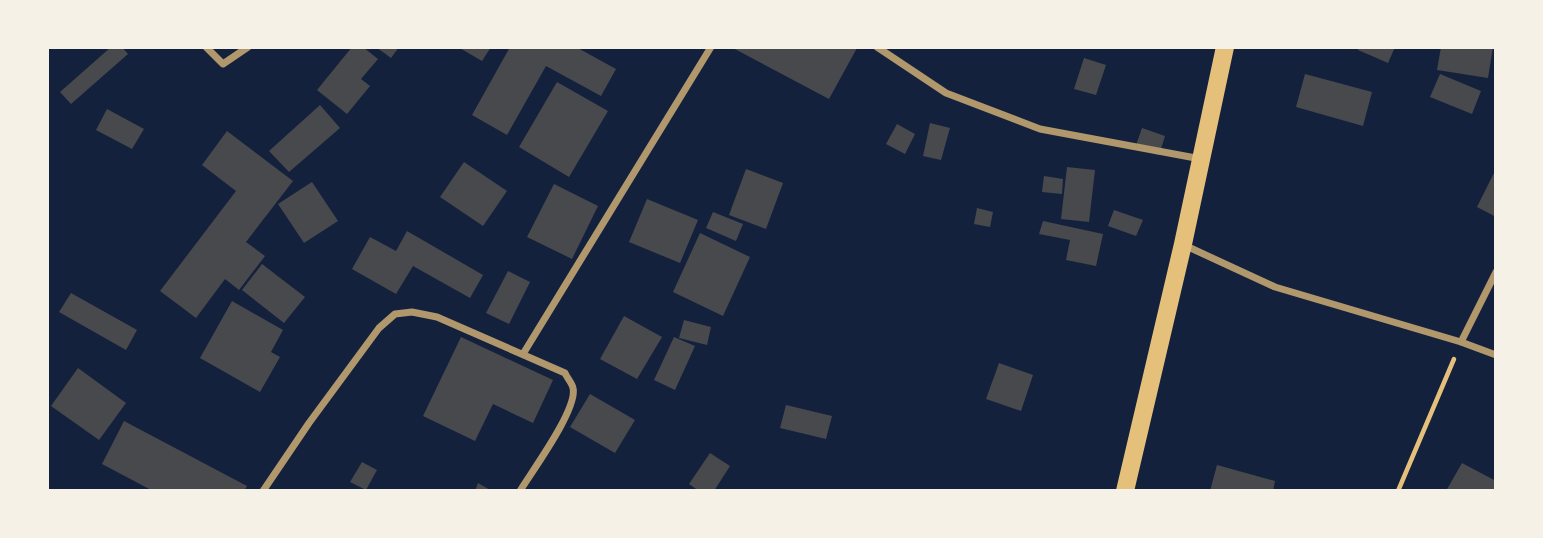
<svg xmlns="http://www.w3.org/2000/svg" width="1543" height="538" viewBox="0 0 1543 538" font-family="Lato,sans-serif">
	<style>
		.building { fill: #48494c }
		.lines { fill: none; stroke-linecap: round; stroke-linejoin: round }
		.path { stroke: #e5c07b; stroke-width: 4.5 }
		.minor { stroke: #b1986c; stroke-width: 7 }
		.primary { stroke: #e5c07b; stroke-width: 18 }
	</style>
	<rect width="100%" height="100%" fill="#14213d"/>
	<path class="building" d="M111,47H122L128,54L71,104L60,92Z
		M352,47H363L378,59L361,79L370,86L347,114L317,90Z
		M376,47H399L391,58Z
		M458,47H491L482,61Z
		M510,47H576L616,69L601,96L546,66L507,135L472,115Z
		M731,47H855L857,48L829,99Z
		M1359,47H1395L1388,63L1358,50Z
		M1441,47H1493L1488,78L1437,70Z
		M1084,58L1106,65L1096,95L1074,89Z
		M1305,74L1372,92L1363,126L1296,107Z
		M1440,74L1481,91L1472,114L1430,97Z
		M557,82L608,111L569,177L519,147Z
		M320,105L340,128L289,172L269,151Z
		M107,109L144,129L132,149L96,130Z
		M930,123L950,128L941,160L923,156Z
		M897,124L915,134L905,154L886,144Z
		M1142,128L1165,136L1159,155L1135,148Z
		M227,131L293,181L246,242L265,256L239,290L225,279L196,318L160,291L236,191L202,165Z
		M464,162L507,191L483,226L440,197Z
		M1067,167L1095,170L1089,222L1061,219Z
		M746,169L783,183L766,229L729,215Z
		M1496,169V217L1477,207Z
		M1044,176L1063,179L1062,194L1042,192Z
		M312,182L338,221L304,243L278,204Z
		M554,184L598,206L572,259L527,237Z
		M647,199L698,220L680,263L629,242Z
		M977,208L993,212L990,227L974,224Z
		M1114,210L1143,220L1136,236L1108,226Z
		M713,212L743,224L736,241L706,228Z
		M1043,221L1103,234L1096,266L1066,260L1070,240L1039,234Z
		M407,231L483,275L470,298L413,266L396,294L352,269L370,237L396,251Z
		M700,233L750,257L723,316L673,292Z
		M262,264L305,297L284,323L242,290Z
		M508,271L530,282L509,324L486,313Z
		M71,293L137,330L126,350L59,312Z
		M232,301L283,330L271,352L280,357L260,392L200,358Z
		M624,316L662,337L637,379L600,359Z
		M684,320L711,327L707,345L679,338Z
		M461,337L553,380L533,423L493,404L475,441L423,416Z
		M674,337L695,346L675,390L654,380Z
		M999,363L1033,375L1021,411L986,399Z
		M78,368L126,403L99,440L51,406Z
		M590,394L635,420L615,453L570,427Z
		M786,405L832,416L826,439L780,428Z
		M124,421L247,486L244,491H153L102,464Z
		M710,453L730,466L714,491H699L689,484Z
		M362,462L377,470L366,490L350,482Z
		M1462,463L1496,481V491H1446Z
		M1217,465L1275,481L1273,491H1210Z
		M478,483L492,491H475Z"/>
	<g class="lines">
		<path class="path" d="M1398,491L1454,359"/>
		<path class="minor" d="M206,47L223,64L248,47
			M877,47L946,93L1040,129L1201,159
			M1184,245L1275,287L1461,342L1496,355
			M1461,342L1496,272
			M523,354L711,47
			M263,491L309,423L379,328L395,314L412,312L437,317L565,373C567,378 572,383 573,388C578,409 532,471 520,491"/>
		<path class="primary" d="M1125,491L1183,244L1225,47"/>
	</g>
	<rect width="1543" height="538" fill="none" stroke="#f6f1e7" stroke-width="98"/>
</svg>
